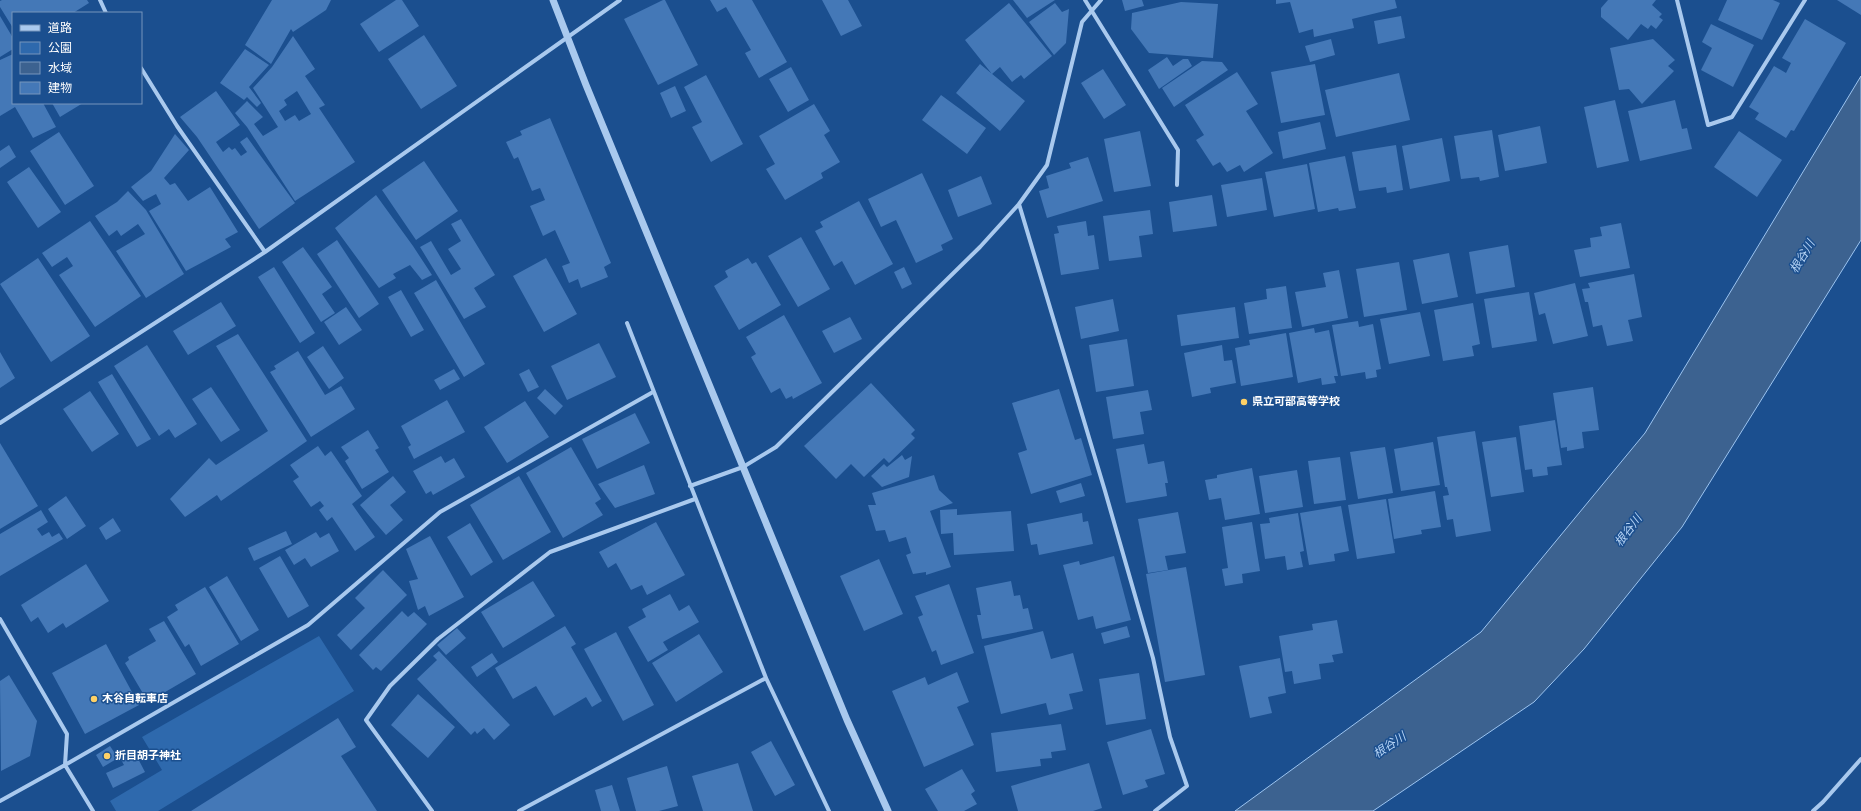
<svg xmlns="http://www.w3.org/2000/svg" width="1861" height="811" viewBox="0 0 1861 811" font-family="Overpass,'Noto Sans JP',sans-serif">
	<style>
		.green { fill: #2e69ad }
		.water { fill: #3c6290; stroke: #9cc4f0 }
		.building { fill: #4478b7; fill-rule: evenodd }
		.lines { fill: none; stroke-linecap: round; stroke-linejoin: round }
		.minor { stroke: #a9c9ee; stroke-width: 4 }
		.tertiary { stroke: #a9c9ee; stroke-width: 7 }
		.poi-dot { fill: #ffd166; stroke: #1b4f8f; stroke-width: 1.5 }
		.labels { text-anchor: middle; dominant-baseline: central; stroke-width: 3; stroke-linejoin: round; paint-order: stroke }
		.poi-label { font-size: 11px; font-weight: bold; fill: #fff; stroke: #1b4f8f; text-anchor: start }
		.water-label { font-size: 12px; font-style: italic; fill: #b5d3f5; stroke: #1b4f8f }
	</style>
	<rect width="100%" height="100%" fill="#1b4f8f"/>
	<path class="green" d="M319,636L354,691L158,811H116L110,801L162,770L142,737Z"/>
	<path class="water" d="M1861,76V240L1682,527L1584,649L1534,702L1373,811H1235L1481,632L1645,433Z"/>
	<path class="building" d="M2,0H87L89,3L73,13H13V28L0,7V1Z
		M272,0H331L326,10L293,32L291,29L271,64L245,45Z
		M396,0H402L419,26L379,52L360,24Z
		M663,0H665L698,65L658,85L624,19Z
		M710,0H752L787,62L759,78L745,53L751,50L726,7L717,12Z
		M822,0H848L862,26L841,36Z
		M1013,0H1055L1027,18Z
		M1122,0H1142L1144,6L1125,11Z
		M1276,0H1395L1397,8L1352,19L1354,28L1314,37L1313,29L1299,33L1290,2L1276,4Z
		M1608,0H1656L1652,5L1662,14L1659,17L1663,20L1656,29L1651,25L1648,29L1641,24L1628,40L1601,17V8Z
		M1727,0H1773L1780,3L1762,40L1718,20Z
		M1837,0H1861V15Z
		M1181,2L1218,4L1213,58L1149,53L1131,29L1132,13Z
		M1009,3L1052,56L1024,79L1021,75L1012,82L1000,67L992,74L965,40Z
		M1055,3L1062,12L1069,9L1066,43L1054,55L1029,22Z
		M0,16L13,38V49L0,57Z
		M1401,16L1405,38L1378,44L1374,21Z
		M1805,19L1846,43L1794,131L1791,130L1786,138L1755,119L1759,113L1749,107L1774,66L1786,73L1791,63L1782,58Z
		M1711,24L1754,45L1733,87L1701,70L1712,48L1702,42Z
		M424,35L457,86L421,109L388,59Z
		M293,36L315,69L305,76L325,105L319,108L355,162L295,201L247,127L235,113L247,101L263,117L254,124L263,136L278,127L253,88L272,67ZM297,91L311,114L299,121L295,115L285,121L279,111L287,105L284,100Z
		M1331,39L1335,55L1310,62L1305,46Z
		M1653,39L1675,60L1668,66L1674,71L1642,104L1629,89L1619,90L1610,48Z
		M245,49L269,65L249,87L261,103L257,107L247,97L244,100L220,83Z
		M13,54V103H43L56,127L33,138L15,107L0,116V60Z
		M1167,57L1173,66L1183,59H1188L1192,66L1159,89L1148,70Z
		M1202,61L1222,62L1228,70L1174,107L1162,88Z
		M980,64L1025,101L1000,131L956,93Z
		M1315,64L1325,115L1281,123L1271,72Z
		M791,67L809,100L788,112L769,79Z
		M1103,69L1126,105L1104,119L1081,83Z
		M1237,72L1258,104L1246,111L1273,153L1244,172L1240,165L1227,172L1220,162L1213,166L1196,140L1204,135L1185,105Z
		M1399,73L1410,120L1336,137L1325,90Z
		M706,75L743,144L711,162L692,127L702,122L684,87Z
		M675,86L686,111L671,118L660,93Z
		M216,91L240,125L216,142L223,152L229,147L232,150L235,148L241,156L247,152L240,142L247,137L295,203L259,229L197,137L180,117Z
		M941,95L986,128L967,154L922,120Z
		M1615,100L1629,161L1597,168L1584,107Z
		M1675,100L1682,129L1687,128L1692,149L1640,161L1628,111Z
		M52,103H83L60,117Z
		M814,104L830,131L824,135L840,162L821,173L823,178L785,200L766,169L775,164L759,136Z
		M550,118L611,263L604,267L608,277L581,288L578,279L569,283L562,266L570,263L555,230L543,236L530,206L545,200L540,188L532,191L518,157L514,159L506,142L522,135L520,131Z
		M1320,122L1326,149L1283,159L1278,132Z
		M1540,126L1547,163L1505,171L1498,135Z
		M1492,130L1499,177L1480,181L1479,177L1461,179L1454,136Z
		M1140,131L1151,186L1114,192L1104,139Z
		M1739,131L1782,160L1757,197L1714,167Z
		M59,132L94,186L65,205L30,151Z
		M175,134L189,150L164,178L170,185L175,183L188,201L210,187L238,232L225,239L231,247L186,271L149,211L161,204L156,194L143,201L131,187L151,171Z
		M1442,138L1450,181L1410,189L1402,146Z
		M9,145L16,157L0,168V151Z
		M1396,145L1403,190L1387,193L1386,187L1359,191L1352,152Z
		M1345,156L1356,208L1339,211L1338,208L1318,212L1309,163Z
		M1088,157L1103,201L1047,218L1039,191L1049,188L1046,176L1071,168L1069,163Z
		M424,161L458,211L416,240L382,190Z
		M1307,164L1315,209L1274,217L1265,172Z
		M29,167L61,212L38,228L7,182Z
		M922,173L953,239L941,245L943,250L916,263L896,220L881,227L868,199Z
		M981,176L992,204L958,217L948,190Z
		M1262,178L1267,210L1227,217L1221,185Z
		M128,191L146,210L184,274L146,298L116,251L145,234L138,224L121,236L117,230L109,236L95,216L117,202Z
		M376,195L413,246L432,275L422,280L410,265L393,274L396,278L379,288L335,228Z
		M1212,195L1217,226L1173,232L1169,202Z
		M859,201L893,264L855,285L842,261L834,266L815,231L823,227L820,222Z
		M1150,210L1153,234L1139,236L1142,257L1109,261L1103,216Z
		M461,219L495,275L474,288L486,307L464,319L420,247L431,241L451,275L461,269L448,249L461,241L451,224Z
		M90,221L141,296L95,327L59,275L73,266L67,257L52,267L42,253Z
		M1086,221L1088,236L1094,235L1099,269L1061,275L1054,234L1059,233L1057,226Z
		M1621,223L1630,268L1580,277L1574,250L1591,247L1590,238L1602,236L1600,227Z
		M801,237L830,289L798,307L768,256Z
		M337,240L379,304L359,318L317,254Z
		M1508,245L1515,287L1476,294L1469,252Z
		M303,247L332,287L322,294L335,313L321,322L282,262Z
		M1449,253L1458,297L1422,304L1413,260Z
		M38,258L90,336L51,362L0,284Z
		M546,258L577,314L544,332L513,276Z
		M748,258L752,264L756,262L781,305L739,330L714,286L728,277L725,271Z
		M1399,262L1407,310L1364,317L1356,269Z
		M274,267L315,333L300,343L258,277Z
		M904,267L912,284L902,289L894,272Z
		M1339,270L1348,318L1302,327L1295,292L1326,287L1323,273Z
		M1634,274L1642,317L1628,320L1633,341L1607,346L1602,325L1593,327L1588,302H1585L1582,289L1590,288L1588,283Z
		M436,280L485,364L464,377L414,293Z
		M1575,283L1588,336L1553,344L1545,313L1539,315L1534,293Z
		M1286,286L1292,328L1249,334L1244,303L1267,299L1266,289Z
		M401,290L424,330L411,337L388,297Z
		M1529,292L1537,341L1492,348L1484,299Z
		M1113,299L1119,331L1081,339L1075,307Z
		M221,302L236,326L188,355L173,331Z
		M1473,303L1480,344L1472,346L1474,356L1443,361L1434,310Z
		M346,307L362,330L339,345L324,322Z
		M1235,307L1239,338L1181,346L1177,315Z
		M1420,312L1430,356L1389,364L1380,319Z
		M784,315L822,383L793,399L792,396L786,399L780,388L771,393L751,357L756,354L746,337Z
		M850,317L862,339L834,353L822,331Z
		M1358,321L1359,327L1373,324L1381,369L1376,370L1377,377L1366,379L1365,372L1341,376L1332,325Z
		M1314,328L1315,333L1329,330L1338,376H1334L1336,383L1322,385L1321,378L1298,383L1289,333Z
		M1286,333L1293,377L1241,386L1235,348L1250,345L1249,340Z
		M238,334L307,441L221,501L217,495L185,517L170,499L209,458L216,465L268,431L216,346Z
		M1127,339L1134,386L1096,392L1089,345Z
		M599,343L616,377L567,400L551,366Z
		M147,345L197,424L175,438L169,429L159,436L114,366Z
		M1222,345L1224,361L1232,360L1236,383L1210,388L1211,393L1192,397L1184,353Z
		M323,346L344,378L329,389L307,357Z
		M298,351L325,395L341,386L355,409L311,437L270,372L276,369L274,366Z
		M0,352L15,378L0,388Z
		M454,369L460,379L440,390L434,380Z
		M529,369L539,387L528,392L519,374Z
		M112,374L151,439L137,447L98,382Z
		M871,383L915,430L911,434L915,438L889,463L884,458L864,477L851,464L836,479L804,446Z
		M211,387L240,430L221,442L192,399Z
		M1593,387L1599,430L1582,432L1584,448L1567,451V447L1561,448L1553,393Z
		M545,389L563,406L555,415L537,398Z
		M1059,389L1075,440L1081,438L1092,475L1031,494L1018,453L1027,450L1012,403Z
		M1148,390L1152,410L1140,412L1144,434L1113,439L1106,397Z
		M90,391L119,434L92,452L63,409Z
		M447,400L465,432L414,459L408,447L411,445L401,426Z
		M525,401L549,437L507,463L484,427Z
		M635,413L650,443L597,469L582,439Z
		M1555,420L1562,465L1547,467L1548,475L1533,477L1532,469L1525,470L1519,426Z
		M368,430L379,448L375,450L389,472L362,489L345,461L349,458L341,447Z
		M1475,431L1491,531L1456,537L1453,519L1447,520L1443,496L1449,495L1447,487H1445L1437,437Z
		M1516,437L1524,492L1491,497L1482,442Z
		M1433,442L1440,485L1401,491L1394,449Z
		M0,443L38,506L0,529Z
		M1144,444L1148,464L1164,461L1168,483H1165L1167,496L1126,503L1116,449Z
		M318,446L325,456L331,451L362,496L352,504L375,537L355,551L332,517L327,521L319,510L324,506L320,501L311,507L293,481L299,477L290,465Z
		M571,447L601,499L595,503L603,515L563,538L526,473Z
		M1385,447L1393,493L1358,499L1350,452Z
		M902,455L905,460L912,456L909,477L882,487L871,476L884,464L887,467Z
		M441,456L445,463L454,458L465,477L433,495L431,491L426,494L413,471Z
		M1340,457L1346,500L1314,504L1308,461Z
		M644,465L655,494L615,508L598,484Z
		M1252,468L1260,514L1225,520L1221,498L1209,500L1205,480L1217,478V475Z
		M1297,470L1303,507L1265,513L1259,476Z
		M934,475L939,490L953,503L930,511L951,567L926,575V572L913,574L906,555L911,553L906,537L889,542L885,530L876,531L868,505H876L872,493Z
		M393,476L406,492L390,505L403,520L386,535L360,505Z
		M519,476L551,532L503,560L470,505Z
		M1081,483L1085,496L1060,503L1056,491Z
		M1435,491L1441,527L1421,530L1422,534L1394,539L1388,499Z
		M66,496L86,526L67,539L48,509Z
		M1386,499L1395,553L1357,559L1348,505Z
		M1341,506L1349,551L1334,554L1335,561L1309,565L1300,513Z
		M957,509V515L1011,511L1014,551L954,555L953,533L941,534L940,510Z
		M41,510L48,522L37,529L42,536L49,532L52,537L59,533L63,539L0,576V534Z
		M1178,512L1186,553L1165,556L1168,570L1148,573L1138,519Z
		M1082,513L1083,522L1088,521L1093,544L1039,555L1037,544L1031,545L1027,524Z
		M1298,513L1304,551L1300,552L1303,567L1287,570L1285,556L1265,559L1260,524L1270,523L1269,518Z
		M113,518L121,531L106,540L99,528Z
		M656,522L685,575L647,595L642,585L631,590L616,563L608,568L599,552Z
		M1252,522L1260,571L1242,574L1243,583L1225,586L1222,569L1228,568L1222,527Z
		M470,523L493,562L471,576L447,537Z
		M286,531L292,544L254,561L248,548Z
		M316,532L320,538L329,533L339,551L311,567L305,558L294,565L285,550Z
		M430,536L464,597L429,616L425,606L418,610L409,581L418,579L406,549Z
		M280,556L309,606L288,618L259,568Z
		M1114,556L1131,620L1096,629L1093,616L1078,620L1063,565L1079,561L1080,565Z
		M879,559L903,614L864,631L840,576Z
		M86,564L109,601L66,628L63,623L48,633L38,617L31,622L21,605Z
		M1186,567L1205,675L1165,682L1146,574Z
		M383,570L407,595L351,650L337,635L365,608L355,598Z
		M227,576L259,630L241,641L209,587Z
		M533,581L555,616L503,648L481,612Z
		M1011,581L1014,596L1020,595L1023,609L1028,608L1033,629L982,639L977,615H981L976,588Z
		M949,584L974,653L941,665L936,650L932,652L918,617L923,615L915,596Z
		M205,587L239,644L201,666L189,644L185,647L167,617L178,610L175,605Z
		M670,594L679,611L689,605L699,622L663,642L668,650L648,662L628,627L646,617L642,609Z
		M402,611L408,617L414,612L427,624L381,671L376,667L373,670L359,655Z
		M1337,620L1343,653L1332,655L1334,662L1319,664L1321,679L1294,684L1292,671L1285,672L1279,636L1313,630L1312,624Z
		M164,621L196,674L148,702L125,663L129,660L128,657L156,641L149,629Z
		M565,626L576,644L571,647L602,701L592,707L586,697L554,716L536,686L513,699L495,668Z
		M1127,626L1130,637L1104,644L1101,633Z
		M457,628L466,638L446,655L437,645Z
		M1043,631L1051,659L1073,653L1083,691L1069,694L1073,709L1049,715L1046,703L1001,714L984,646Z
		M616,632L654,705L623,721L584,649Z
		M699,634L723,672L676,702L652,663Z
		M106,644L139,705L85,734L52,673Z
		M439,651L510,725L494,740L484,728L477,734L475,731L471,735L417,679L437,660L433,656Z
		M492,653L498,662L477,677L471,667Z
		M1280,658L1286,693L1268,697L1272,713L1250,718L1239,666Z
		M957,672L969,702L957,707L974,745L924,767L892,691L925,677L928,685Z
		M1139,673L1146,719L1106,725L1099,679Z
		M9,675L37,721L30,756L1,771L0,681Z
		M418,694L455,727L428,758L391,725Z
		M338,718L356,747L341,756L377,811H191Z
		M1061,724L1066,750L1051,752L1052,758L1040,759L1041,766L996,772L991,733Z
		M1151,729L1165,774L1145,780L1148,787L1123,795L1107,742Z
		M771,741L795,785L775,796L751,752Z
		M110,746L118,758L103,767L96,755Z
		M133,749L145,772L113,788L106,773L124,765L119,756Z
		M738,763L753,811H703L692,776Z
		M1089,763L1102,808L1093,811H1018L1011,786Z
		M667,766L678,806L659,811H636L627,778Z
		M962,769L975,791L971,794L977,804L964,811H938L925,789Z
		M612,785L620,811H601L595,790Z"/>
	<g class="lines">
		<path class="minor" d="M100,0L106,13
			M1085,0L1178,150L1177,185
			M1677,0L1708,125L1732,117L1805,0
			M141,68L177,126L265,252
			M1019,204L1105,491L1153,658L1170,737L1187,786L1155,811
			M627,323L766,678L829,811
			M0,423L265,252L620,0
			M690,486L743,467L776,447L980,247L1019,204L1047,165L1082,22L1101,0
			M0,619L67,734L65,765L0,801
			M93,811L65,765L308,625L440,512L653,392
			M432,811L366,720L390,686L438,639L550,552L695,499
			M519,811L766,678
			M1813,811L1823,802L1861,759"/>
		<path class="tertiary" d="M553,0L586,85L847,720L888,811"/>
	</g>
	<g class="poi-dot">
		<circle cx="1244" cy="402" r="4"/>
		<circle cx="94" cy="699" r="4"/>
		<circle cx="107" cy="756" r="4"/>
	</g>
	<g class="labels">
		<g class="poi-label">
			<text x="1252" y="402">県立可部高等学校</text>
			<text x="102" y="699">木谷自転車店</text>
			<text x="115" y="756">折目胡子神社</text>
		</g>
		<g class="water-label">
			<text transform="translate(1803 257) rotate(-59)">根谷川</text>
			<text transform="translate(1629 531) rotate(-53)">根谷川</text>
			<text transform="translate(1390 746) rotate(-34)">根谷川</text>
		</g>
	</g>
	<rect x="12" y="12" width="130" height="92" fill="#1b4f8f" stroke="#7695bc"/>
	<rect x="20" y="25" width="20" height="6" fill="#a9c9ee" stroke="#7695bc"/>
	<text x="48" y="32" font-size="12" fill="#ffffff">道路</text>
	<rect x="20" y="42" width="20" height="12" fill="#2e69ad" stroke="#7695bc"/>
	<text x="48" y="52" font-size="12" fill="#ffffff">公園</text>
	<rect x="20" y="62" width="20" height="12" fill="#3c6290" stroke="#7695bc"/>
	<text x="48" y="72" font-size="12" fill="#ffffff">水域</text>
	<rect x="20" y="82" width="20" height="12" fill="#4478b7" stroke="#7695bc"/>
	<text x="48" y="92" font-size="12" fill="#ffffff">建物</text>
</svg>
